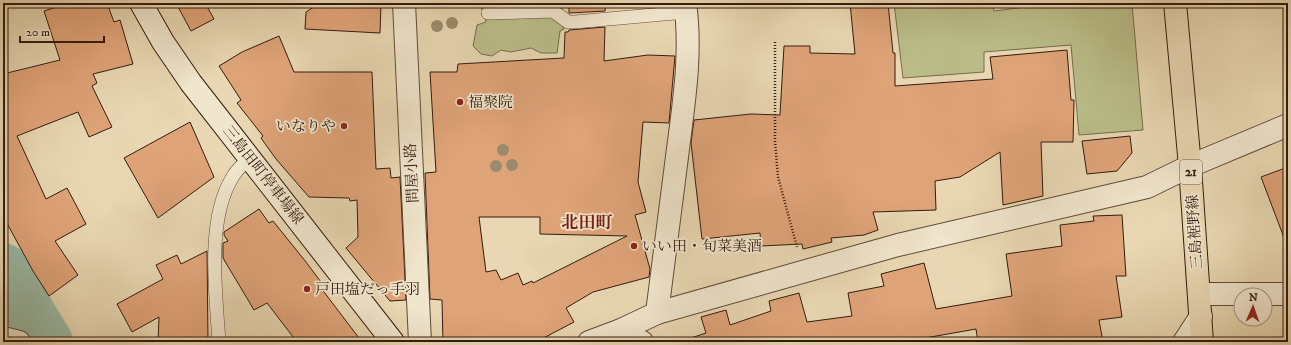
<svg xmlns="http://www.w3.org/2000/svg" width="1291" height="345" viewBox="0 0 1291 345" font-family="'IM FELL DW Pica','Noto Serif JP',serif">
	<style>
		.green { fill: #babd89; stroke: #776c4c }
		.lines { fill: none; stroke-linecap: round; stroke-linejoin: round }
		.river { stroke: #99baa6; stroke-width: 50 }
		.building { fill: #dfa378; stroke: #341b0f; fill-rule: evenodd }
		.service-casing { stroke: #614a38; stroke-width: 14 }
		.minor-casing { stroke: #614a38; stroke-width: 24 }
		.tertiary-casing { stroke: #614a38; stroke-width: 24 }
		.secondary-casing { stroke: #341b0f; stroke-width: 24 }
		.primary-casing { stroke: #341b0f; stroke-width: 24 }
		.path { stroke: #341b0f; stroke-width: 2.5; stroke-dasharray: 1 2; stroke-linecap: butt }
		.service { stroke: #f0e5cd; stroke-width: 13 }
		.minor { stroke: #f0e5cd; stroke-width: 22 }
		.tertiary { stroke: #f0e5cd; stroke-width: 22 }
		.secondary { stroke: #f0e5cd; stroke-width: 22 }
		.primary { stroke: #e8d7b2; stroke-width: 22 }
		.tree { fill: #9b8b6d }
		.poi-dot { fill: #8f2418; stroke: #f0e5cd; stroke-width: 1.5 }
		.labels { text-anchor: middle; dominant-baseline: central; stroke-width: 3.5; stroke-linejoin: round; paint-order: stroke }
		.shield { fill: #f0e5cd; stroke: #6c5848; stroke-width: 1 }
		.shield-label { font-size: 14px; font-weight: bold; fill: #341b0f }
		.poi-label { font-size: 15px; fill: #341b0f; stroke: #f0e5cd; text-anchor: start }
		.street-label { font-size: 15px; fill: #341b0f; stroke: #f0e5cd }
		.quarter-label { font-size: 17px; font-weight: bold; fill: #7a1f14; stroke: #f0e5cd }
	</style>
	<rect width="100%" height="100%" fill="#e8d7b2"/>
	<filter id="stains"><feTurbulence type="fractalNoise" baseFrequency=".005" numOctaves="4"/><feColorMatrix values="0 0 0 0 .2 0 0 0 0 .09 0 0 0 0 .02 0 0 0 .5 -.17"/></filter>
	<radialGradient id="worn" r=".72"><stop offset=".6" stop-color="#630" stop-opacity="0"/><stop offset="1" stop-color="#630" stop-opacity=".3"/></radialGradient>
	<path class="green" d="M480,3H563V7C556,14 559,21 564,29L560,31L557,53H541L531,48L511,52L501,50L492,56L481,54L473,46L477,25L486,22Z
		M894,3H992L994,11L1056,3H1132L1143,130L1079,135L1071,45L984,52V72L903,78Z"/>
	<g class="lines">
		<path class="river" d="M3,268L48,342"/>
	</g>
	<path class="building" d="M69,3H107L114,22L120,20L133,64L93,74L97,83L92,86L112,127L89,137L78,112L17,136L46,199L67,188L86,224L55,241L78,275L49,296L33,271L3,216V74L60,60L44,11Z
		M176,3H205L214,19L191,31Z
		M320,3H381L380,33L305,29L306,12Z
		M579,3H606L605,11L569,13V6L579,7Z
		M850,3H888L893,53H895V86L993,79L990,57L1067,50L1071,100H1074L1073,142H1041L1043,196L1003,205L1000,152L960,177L935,181L936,210L873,212L878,230L864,235L831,238L832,242L803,249L802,244L761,246L760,233L702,239L691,143L694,120L751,114L780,115L784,46H810V53L855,54Z
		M605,27L604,61L648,55L675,56L669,123L643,122L638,182L646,212L635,215L650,269L649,277L593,292L566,308L574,322L536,342H443L442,300L430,299L425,173L436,172L430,72H457L458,64L564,58L565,32H568L569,30ZM479,217H540V234L627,236L533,283L532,281L523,285L518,273L501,280L496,270L486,272Z
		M279,36L294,72H372L376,169L390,168L391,178L400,177L406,300L390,301L346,248L358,237L357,200L350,201L349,198L309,197L276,159L261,138L263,136L237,103L241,100L219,66L242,52Z
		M190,122L214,177L158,218L124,158Z
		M1130,136L1132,153L1117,171L1087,174L1082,141Z
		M1288,167V242L1286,243L1261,177Z
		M259,209L269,223L273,221L306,262L324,286L321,288L362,342H297L267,303L254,310L223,258V243L228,241L224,235V232Z
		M1122,215L1126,276H1116L1122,317L1099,320L1103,342H978L976,329L925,338L926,342H692L691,338L706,333L701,317L726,310L730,325L771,311L769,301L799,293L807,322L852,316L848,293L884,286L881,274L924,263L936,309L1012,296L1006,254L1062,246L1060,225L1094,221L1093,216Z
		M207,251L208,342H158L159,317L132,332L117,304L163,279L156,265L177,255L181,264Z"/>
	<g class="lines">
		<g class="service-casing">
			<path id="service" d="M488,13L553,11L568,22H575L686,12
				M219,342C216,294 206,221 232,178C236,170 244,164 250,157"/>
		</g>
		<g class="minor-casing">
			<path id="minor" d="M404,3L420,342
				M1190,166L1288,125
				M1199,294H1288
				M657,313C664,258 671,204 678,149C684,102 692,51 685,3
				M621,330L642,342
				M3,338L19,342
				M1184,342L1201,316"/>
		</g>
		<g class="tertiary-casing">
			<path id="tertiary" d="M589,342L621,330L657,313L898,245L1147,187L1190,166"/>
		</g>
		<g class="secondary-casing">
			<path id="secondary" d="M141,3L163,42L191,83L393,342"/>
		</g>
		<g class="primary-casing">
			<path id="primary" d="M1175,3L1190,166L1202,342"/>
		</g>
		<path class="path" d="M775,42V141L778,177L797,247"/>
		<use href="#service" class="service"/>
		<use href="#minor" class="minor"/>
		<use href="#tertiary" class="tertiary"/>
		<use href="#secondary" class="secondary"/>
		<use href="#primary" class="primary"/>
	</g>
	<g class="tree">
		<circle cx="452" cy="23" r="6"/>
		<circle cx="437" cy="26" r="6"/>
		<circle cx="503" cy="150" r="6"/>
		<circle cx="512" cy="165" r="6"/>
		<circle cx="496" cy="166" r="6"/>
	</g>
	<g class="poi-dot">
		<circle cx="460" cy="102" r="4"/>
		<circle cx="344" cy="126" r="4"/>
		<circle cx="634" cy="246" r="4"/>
		<circle cx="307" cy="289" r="4"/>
	</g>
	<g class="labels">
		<rect class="shield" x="1180" y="160" width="22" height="24" rx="3"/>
		<g class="shield-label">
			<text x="1191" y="172">21</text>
		</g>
		<g class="poi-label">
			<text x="468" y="102">福聚院</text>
			<text x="336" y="126" text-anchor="end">いなりや</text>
			<text x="642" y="246">いい田・旬菜美酒</text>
			<text x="315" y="289">戸田塩だっ手羽</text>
		</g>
		<g class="street-label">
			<text transform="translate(412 173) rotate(-93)">問屋小路</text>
			<text transform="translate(263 175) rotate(52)">三島田町停車場線</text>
			<text transform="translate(1195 232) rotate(-94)">三島裾野線</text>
		</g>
		<g class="quarter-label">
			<text x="587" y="223">北田町</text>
		</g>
	</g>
	<rect width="1291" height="345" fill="none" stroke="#e8d7b2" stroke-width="16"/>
	<rect x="4" y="4" width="1283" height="337" fill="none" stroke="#341b0f" stroke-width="2"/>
	<rect x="8" y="8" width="1275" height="329" fill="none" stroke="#341b0f"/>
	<g transform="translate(1253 307) rotate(2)"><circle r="19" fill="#f0e5cd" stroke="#a59481"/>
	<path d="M0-3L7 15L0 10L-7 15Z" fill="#8f2418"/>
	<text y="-6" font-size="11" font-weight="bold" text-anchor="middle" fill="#341b0f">N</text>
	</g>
	<path d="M20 36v6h84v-6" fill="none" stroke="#341b0f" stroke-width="2"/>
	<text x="26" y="36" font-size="12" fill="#341b0f" stroke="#f0e5cd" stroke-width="3" paint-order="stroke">20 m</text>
	<rect width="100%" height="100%" filter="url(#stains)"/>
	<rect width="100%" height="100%" fill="url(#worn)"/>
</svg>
